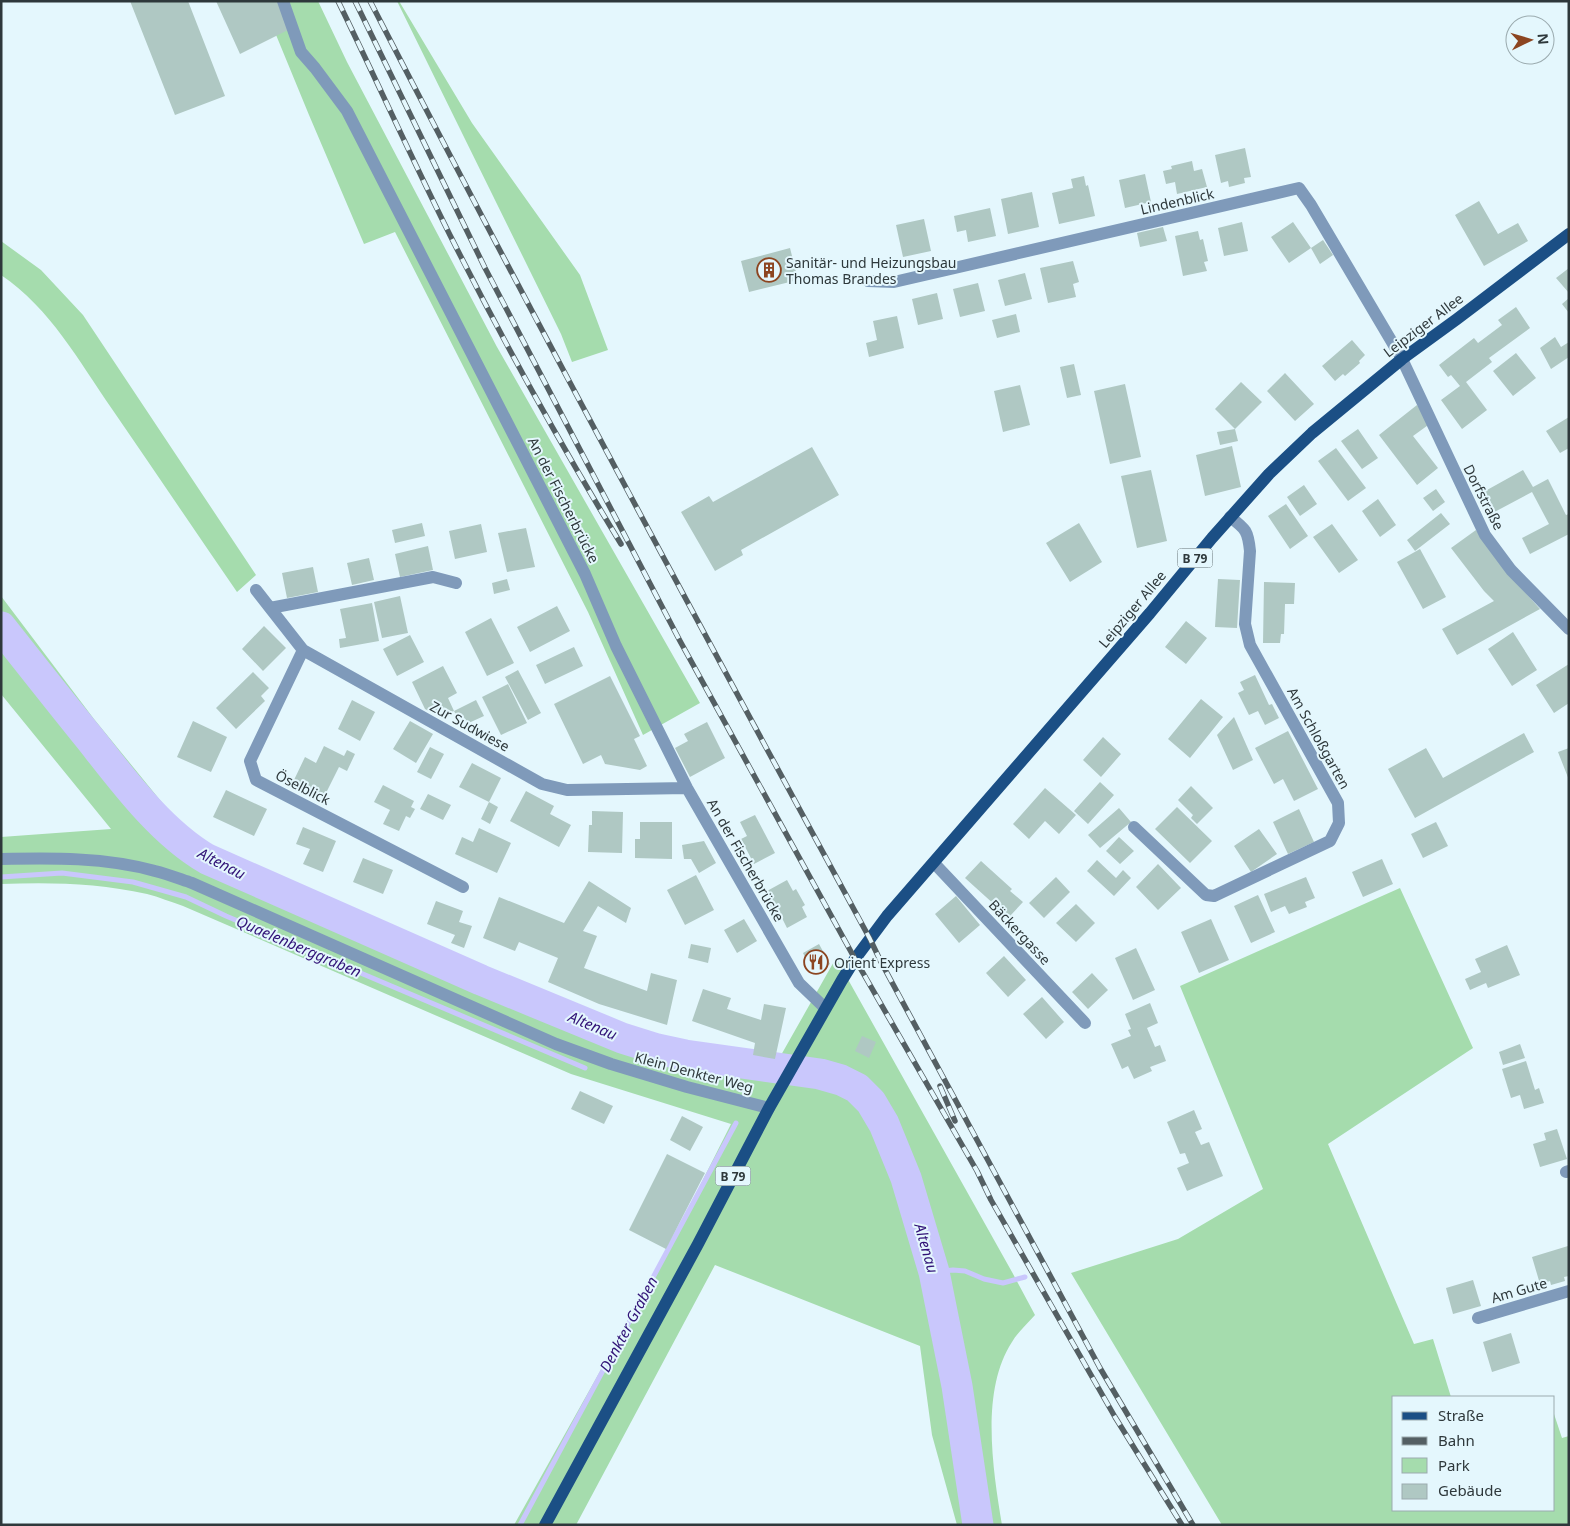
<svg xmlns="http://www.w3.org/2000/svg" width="1570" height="1526" viewBox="0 0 1570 1526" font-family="'Noto Sans',sans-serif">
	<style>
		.green { fill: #a5dcad }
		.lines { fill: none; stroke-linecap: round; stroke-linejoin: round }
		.stream { stroke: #c9c7fc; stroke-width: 5 }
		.river { stroke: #c9c7fc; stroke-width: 31 }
		.building { fill: #afc8c3 }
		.minor { stroke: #7f9aba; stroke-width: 12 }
		.major { stroke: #1b4f85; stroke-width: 12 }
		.rail-casing { stroke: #545f63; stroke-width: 5.5 }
		.rail { stroke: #e4f7fd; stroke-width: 4; stroke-dasharray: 11; stroke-linecap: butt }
		.labels { text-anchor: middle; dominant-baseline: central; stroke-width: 4; stroke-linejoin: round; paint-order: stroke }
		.shield { fill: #e4f7fd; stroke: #657175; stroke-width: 1 }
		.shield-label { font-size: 12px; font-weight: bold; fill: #2e383b }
		.street-label { font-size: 14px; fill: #2e383b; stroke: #e4f7fd }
		.poi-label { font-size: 14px; fill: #2e383b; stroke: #e4f7fd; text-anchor: start }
		.water-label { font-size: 15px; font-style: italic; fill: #311377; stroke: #e4f7fd }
	</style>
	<rect width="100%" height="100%" fill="#e4f7fd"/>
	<path class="green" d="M272,1H318L347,62L497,347L700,703L643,735L588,612L395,232L364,244L309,115L274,30Z
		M397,1H399L472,123L580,275L608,350L572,362L561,334Z
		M1,241L41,270L83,315L256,575L237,592C195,531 154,470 112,409C78,360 51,309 1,275Z
		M1,596L94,719L173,816L201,839L230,856L641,1035C684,1051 731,1056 776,1064L836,958L1012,1272L1035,1315C1027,1324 1018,1332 1012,1342C980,1391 993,1470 1002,1525H957L932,1435L920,1346L715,1265L576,1525H514L664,1257L731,1124L571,1074L183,906C171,902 159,897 147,894C98,883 50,882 1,884V837L111,829L1,694Z
		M1400,888L1473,1048L1328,1144L1414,1344L1433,1339L1451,1397H1394V1510H1554V1414L1562,1438L1569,1436V1525H1222L1071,1273L1178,1239L1263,1189L1180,986Z"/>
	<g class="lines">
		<path class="stream" d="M1,877L62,873L133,882L186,897L226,916L585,1068
			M934,1272L953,1270L965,1271L984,1279L1003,1283L1025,1277
			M520,1525L736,1123"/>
		<path class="river" d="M1,627C31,665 61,703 91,740C124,782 161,832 207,859L481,980L622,1038L657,1049L685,1055L820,1074L841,1080L857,1088L871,1102L884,1124L906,1178L934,1272L957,1386L978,1525"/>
	</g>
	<path class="building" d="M130,1H188L225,96L175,115Z
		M216,1H278L290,29L240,54Z
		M1245,148L1251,177L1244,178L1245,183L1229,187L1228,181L1221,183L1215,155Z
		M1192,161L1194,171L1202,169L1207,187L1177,194L1175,182L1166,184L1163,171L1172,169L1171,166Z
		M1145,174L1151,202L1125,208L1119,180Z
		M1084,176L1086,186L1088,185L1095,216L1059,224L1052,193L1073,188L1071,179Z
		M1032,192L1039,227L1008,234L1001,199Z
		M1479,201L1498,234L1518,223L1528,241L1484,266L1455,215Z
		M990,208L996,236L968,242L966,230L957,232L954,216Z
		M924,219L931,251L903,257L896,225Z
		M1242,222L1248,251L1224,256L1218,228Z
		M1293,222L1311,248L1289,263L1271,237Z
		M1163,227L1167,241L1140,247L1137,233Z
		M1198,231L1200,240L1203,239L1208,261L1204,262L1207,271L1183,276L1175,236Z
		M1323,240L1333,255L1320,264L1311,248Z
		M790,248L798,280L749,292L741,261Z
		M1073,261L1079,282L1073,284L1076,297L1048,303L1040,268Z
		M1569,268V293L1556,278Z
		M1025,273L1032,299L1005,306L998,280Z
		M978,283L985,311L960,317L953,289Z
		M937,293L943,319L918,325L912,299Z
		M1569,298V313L1562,304Z
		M1516,307L1530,328L1489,358L1492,362L1466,382L1487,410L1462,429L1441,400L1460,386L1451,375L1448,377L1439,365L1474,338L1478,343L1502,325L1498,320Z
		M1016,314L1020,332L997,338L992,320Z
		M897,316L904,348L869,357L866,343L877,340L873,321Z
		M1555,337L1561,347L1569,342V357L1551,369L1540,348Z
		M1352,340L1365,355L1359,361L1360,363L1345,376L1343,374L1335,381L1322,366Z
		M1516,353L1536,378L1513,396L1493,371Z
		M1074,364L1081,395L1067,398L1060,367Z
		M1285,373L1314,404L1295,421L1267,391Z
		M1241,382L1262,402L1235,429L1238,441L1220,445L1217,432L1235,429L1215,409Z
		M1125,384L1141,457L1110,464L1094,391Z
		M1020,385L1030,425L1003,432L994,391Z
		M1417,405L1431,423L1413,436L1438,468L1417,485L1379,435Z
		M1569,417V448L1560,453L1546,431Z
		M1358,429L1378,458L1362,469L1341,441Z
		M1232,446L1241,487L1205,496L1196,455Z
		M812,447L839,495L741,550L743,555L715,571L681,512L709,496L713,502Z
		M1336,448L1366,488L1348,501L1318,461Z
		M1151,470L1167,541L1137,548L1121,476Z
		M1523,470L1533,487L1548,479L1566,515L1569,514V534L1530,554L1522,538L1549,524L1532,492L1487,516L1478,495Z
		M1304,485L1317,504L1300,516L1287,497Z
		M1436,489L1445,502L1433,511L1423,498Z
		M1378,499L1396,525L1380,537L1362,511Z
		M1286,504L1308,536L1290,549L1268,516Z
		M1441,513L1450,524L1415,551L1407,540Z
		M422,523L425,536L395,543L392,530Z
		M1079,523L1102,562L1070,582L1046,543Z
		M481,524L487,552L455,559L449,531Z
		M1332,524L1358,560L1339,573L1313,537Z
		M526,528L535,567L507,572L498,533Z
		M1476,530L1507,572L1540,609L1457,655L1442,629L1494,601L1484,591L1451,548Z
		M428,546L433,570L400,577L395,554Z
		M1420,549L1446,597L1423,609L1397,562Z
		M369,558L374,580L352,585L347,563Z
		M313,567L318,592L287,598L282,573Z
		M507,579L510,590L494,594L492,583Z
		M1218,579L1240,580L1237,628L1215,627Z
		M1264,582L1295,583L1294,604H1285L1284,634H1281L1280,643H1263Z
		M400,596L408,633L382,638L374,602Z
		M372,603L379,641L340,648L339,639L346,638L340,609Z
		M557,606L570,631L530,652L517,627Z
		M491,618L514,663L487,676L465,632Z
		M1186,621L1207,638L1186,664L1165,647Z
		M264,626L286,648L263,671L242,649Z
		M1513,632L1537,670L1512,686L1488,649Z
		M410,635L424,662L397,676L383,649Z
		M574,647L583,666L545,684L536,665Z
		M1569,664V703L1554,713L1536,685Z
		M443,666L457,693L448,698L454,711L476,700L484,716L462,726L454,711L440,717L425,709L412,682Z
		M518,670L541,713L528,720L505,677Z
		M253,672L269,688L261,696L265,701L236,729L216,708Z
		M1255,675L1269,705L1272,704L1279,718L1265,725L1258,711L1249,715L1238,693L1244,690L1240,682Z
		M610,676L640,736L634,739L647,766L640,770L605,764L601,755L583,764L554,704Z
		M508,684L527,723L501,735L482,697Z
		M1201,699L1223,717L1190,758L1168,739Z
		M352,700L375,712L360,741L338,729Z
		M1234,717L1253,760L1233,770L1217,735Z
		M193,721L227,737L211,772L177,757Z
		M410,721L433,734L416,763L393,749Z
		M707,722L725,758L690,777L675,748L688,741L684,734Z
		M1288,731L1318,789L1294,801L1283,779L1274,784L1255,748Z
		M1524,733L1534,752L1415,818L1388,769L1426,748L1443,778Z
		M1103,737L1121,754L1101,777L1083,760Z
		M324,746L344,756L347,750L355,754L347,771L339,767L325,795L294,780L305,757L316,763Z
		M430,747L444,754L431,779L417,772Z
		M1569,748V780L1558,752Z
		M472,763L501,778L489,802L498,807L490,824L481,819L489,802L459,787Z
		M1100,782L1114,795L1088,824L1074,811Z
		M383,785L414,801L411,807L415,809L410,818L406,816L399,831L383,824L390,810L374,802Z
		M1191,786L1213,808L1197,824L1191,818L1193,815L1178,800Z
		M1045,788L1076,815L1059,834L1045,821L1029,839L1013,824Z
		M226,790L267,809L254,836L213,817Z
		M526,791L554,806L550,814L571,825L559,847L510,821Z
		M428,794L451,805L443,820L420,809Z
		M1177,807L1212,841L1190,863L1155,829Z
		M1119,808L1131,822L1100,848L1088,835Z
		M1299,809L1314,842L1288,854L1273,822Z
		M592,811L623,812L622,853L588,852L589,825H592Z
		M755,815L775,853L754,864L741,839L747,836L740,822Z
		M640,822H672V859L635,858V839H640Z
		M1436,822L1448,846L1423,858L1411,834Z
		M303,827L336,841L323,872L303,864L310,849L296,844Z
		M479,828L511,843L497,873L455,854L462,837L473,842Z
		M1259,829L1277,854L1251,872L1234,846Z
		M1119,837L1134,851L1120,864L1106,851Z
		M704,841L716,863L699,873L691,859H684L682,845Z
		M363,858L393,870L383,894L353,882Z
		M1382,859L1393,884L1363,897L1352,872Z
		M1097,860L1116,878L1123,870L1131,878L1114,896L1087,871Z
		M981,861L1012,889L1010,891L1023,902L1010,916L998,905L996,906L965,878Z
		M1158,864L1181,888L1158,910L1136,887Z
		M696,875L714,910L685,925L667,890Z
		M1056,877L1070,892L1044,918L1029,903Z
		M1306,877L1315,898L1305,902L1307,907L1289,914L1285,906L1271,912L1264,894Z
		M787,880L793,891L796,889L805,905L802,907L807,917L787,928L781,916L777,918L769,903L773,901L767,891Z
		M589,881L631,908L626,923L598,906L583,931L597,936L584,968L647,991L651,973L677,980L667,1025L599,1004L548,982L558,958L519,942L515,951L483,938L499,897L564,923Z
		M1258,895L1275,932L1251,943L1234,906Z
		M956,896L980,925L959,943L935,914Z
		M436,901L463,911L459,922L472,926L464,948L451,943L455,935L427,924Z
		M1076,904L1095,923L1076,942L1056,923Z
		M744,919L757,941L737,953L724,930Z
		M1211,919L1229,960L1199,973L1181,932Z
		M691,944L711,948L708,963L688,958Z
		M819,944L830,964L813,973L803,953Z
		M1507,945L1520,975L1488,988L1486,983L1470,990L1465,979L1481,972L1475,959Z
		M1136,948L1155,990L1133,1000L1115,958Z
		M1004,956L1026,980L1008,997L986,973Z
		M1092,973L1108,990L1088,1009L1072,992Z
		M703,989L731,998L727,1009L761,1020L764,1004L786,1008L775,1059L753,1055L755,1043L692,1021Z
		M1042,997L1064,1022L1046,1039L1023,1014Z
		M1150,1003L1158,1023L1147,1028L1155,1047L1160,1045L1166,1061L1150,1067L1152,1071L1134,1079L1128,1066L1122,1069L1111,1044L1131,1036L1128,1030L1131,1029L1125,1014Z
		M862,1036L876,1042L869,1058L855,1051Z
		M1520,1044L1525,1058L1503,1065L1499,1052Z
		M1526,1061L1535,1090L1539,1088L1544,1103L1524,1109L1520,1095L1511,1098L1502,1069Z
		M580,1091L613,1106L604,1124L571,1109Z
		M1194,1110L1202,1129L1195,1132L1201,1145L1209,1142L1223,1176L1187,1191L1177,1168L1189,1163L1185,1153L1180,1154L1167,1122Z
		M682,1116L703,1127L690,1151L670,1140Z
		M1557,1129L1567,1159L1540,1167L1533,1144L1546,1140L1544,1133Z
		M667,1154L705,1173L666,1249L629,1230Z
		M1568,1246L1569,1276L1564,1277L1565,1281L1551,1285L1550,1281L1540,1284L1532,1257Z
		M1473,1280L1481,1306L1453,1314L1446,1288Z
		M1511,1333L1520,1363L1492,1372L1483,1342Z"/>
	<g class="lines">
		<path class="minor" d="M283,1L301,52L315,68L347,111L585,574L616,646L687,788L799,983L825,1008
			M868,281L894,282L1299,188L1311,205L1402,359L1485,535L1511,570L1569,629
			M256,590L303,650L542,784L567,790L687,788
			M270,608L433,577L456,583
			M303,650L250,761L256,780L463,887
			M1134,827L1206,895L1214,896L1330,841L1339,823L1338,803L1250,645L1245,624L1250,551C1248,531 1246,529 1230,517
			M1,859C52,858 105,857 155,871C167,874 180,879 192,883L556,1044L611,1064L687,1087L769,1108
			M934,863L1085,1023
			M1566,1172L1569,1171
			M1478,1318L1569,1291"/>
		<path class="major" d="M545,1525L698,1244L769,1108L842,980L855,959L887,916L1150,613L1212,538L1269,474L1312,433L1402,359L1457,319L1569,234"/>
		<g class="rail-casing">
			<path id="rail" d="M338,1C378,83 415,166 456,247C507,348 562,447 621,544
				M355,1L485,268L680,641L855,959L977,1171L991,1200L1115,1417L1182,1525
				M370,1C532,316 701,628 870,939L881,962L1100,1368L1193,1525
				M940,1086L955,1121"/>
		</g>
		<use href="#rail" class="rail"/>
	</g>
	<defs>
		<g id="building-ring" transform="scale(1.25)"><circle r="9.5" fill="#e4f7fd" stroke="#8c4521" stroke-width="1.5"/><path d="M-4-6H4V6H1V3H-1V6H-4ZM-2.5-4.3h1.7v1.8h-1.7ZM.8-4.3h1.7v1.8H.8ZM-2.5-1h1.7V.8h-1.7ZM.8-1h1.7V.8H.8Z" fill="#8c4521"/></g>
		<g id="restaurant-ring" transform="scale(1.25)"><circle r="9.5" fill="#e4f7fd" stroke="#8c4521" stroke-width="1.5"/><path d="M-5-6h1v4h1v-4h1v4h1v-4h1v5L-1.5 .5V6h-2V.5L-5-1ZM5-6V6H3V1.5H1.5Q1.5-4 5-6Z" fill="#8c4521"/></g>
	</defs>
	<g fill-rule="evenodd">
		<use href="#building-ring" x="769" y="270"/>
		<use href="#restaurant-ring" x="816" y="962"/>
	</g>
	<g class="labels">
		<g class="shield">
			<rect x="1177.5" y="548.5" width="35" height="19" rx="4"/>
			<rect x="715.5" y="1166.5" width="35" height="19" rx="4"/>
		</g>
		<g class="shield-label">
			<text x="1195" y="558">B 79</text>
			<text x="733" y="1176">B 79</text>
		</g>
		<g class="street-label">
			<text transform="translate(1177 201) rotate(-13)">Lindenblick</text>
			<text transform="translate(1423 325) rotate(-37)">Leipziger Allee</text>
			<text transform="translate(1484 497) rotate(63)">Dorfstraße</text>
			<text transform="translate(564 500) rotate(63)">An der Fischerbrücke</text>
			<text transform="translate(1132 609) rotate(-50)">Leipziger Allee</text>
			<text transform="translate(470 726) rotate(29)">Zur Sudwiese</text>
			<text transform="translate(1319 738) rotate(61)">Am Schloßgarten</text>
			<text transform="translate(303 787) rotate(27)">Öselblick</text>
			<text transform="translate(746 860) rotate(60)">An der Fischerbrücke</text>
			<text transform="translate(1020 932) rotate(47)">Bäckergasse</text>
			<text transform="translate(694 1072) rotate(15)">Klein Denkter Weg</text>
			<text transform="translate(1519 1290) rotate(-16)">Am Gute</text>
		</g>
		<g class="poi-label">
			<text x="786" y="262">Sanitär- und Heizungsbau<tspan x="786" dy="16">Thomas Brandes</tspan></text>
			<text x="834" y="962">Orient Express</text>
		</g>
		<g class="water-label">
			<text transform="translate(222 863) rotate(27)">Altenau</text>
			<text transform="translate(299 946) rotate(23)">Quaelenberggraben</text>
			<text transform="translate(593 1025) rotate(23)">Altenau</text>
			<text transform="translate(927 1248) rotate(74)">Altenau</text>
			<text transform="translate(628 1324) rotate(-62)">Denkter Graben</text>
		</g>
	</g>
	<rect width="1570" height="1526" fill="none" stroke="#2e383b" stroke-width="5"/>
	<rect x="1392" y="1396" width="162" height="115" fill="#e4f7fd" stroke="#9babaf"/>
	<rect x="1402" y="1412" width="25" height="8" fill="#1b4f85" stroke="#9babaf"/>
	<text x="1438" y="1421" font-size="15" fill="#2e383b">Straße</text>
	<rect x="1402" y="1437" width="25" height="8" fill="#545f63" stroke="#9babaf"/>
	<text x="1438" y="1446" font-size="15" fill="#2e383b">Bahn</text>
	<rect x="1402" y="1458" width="25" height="15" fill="#a5dcad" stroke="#9babaf"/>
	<text x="1438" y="1471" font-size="15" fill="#2e383b">Park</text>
	<rect x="1402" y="1484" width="25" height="15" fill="#afc8c3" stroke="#9babaf"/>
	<text x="1438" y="1496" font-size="15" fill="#2e383b">Gebäude</text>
	<g transform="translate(1530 40) rotate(85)"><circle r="24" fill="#e4f7fd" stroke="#9babaf"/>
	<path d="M0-4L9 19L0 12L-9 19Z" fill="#8c4521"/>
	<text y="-8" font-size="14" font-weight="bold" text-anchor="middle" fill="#2e383b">N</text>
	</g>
</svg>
